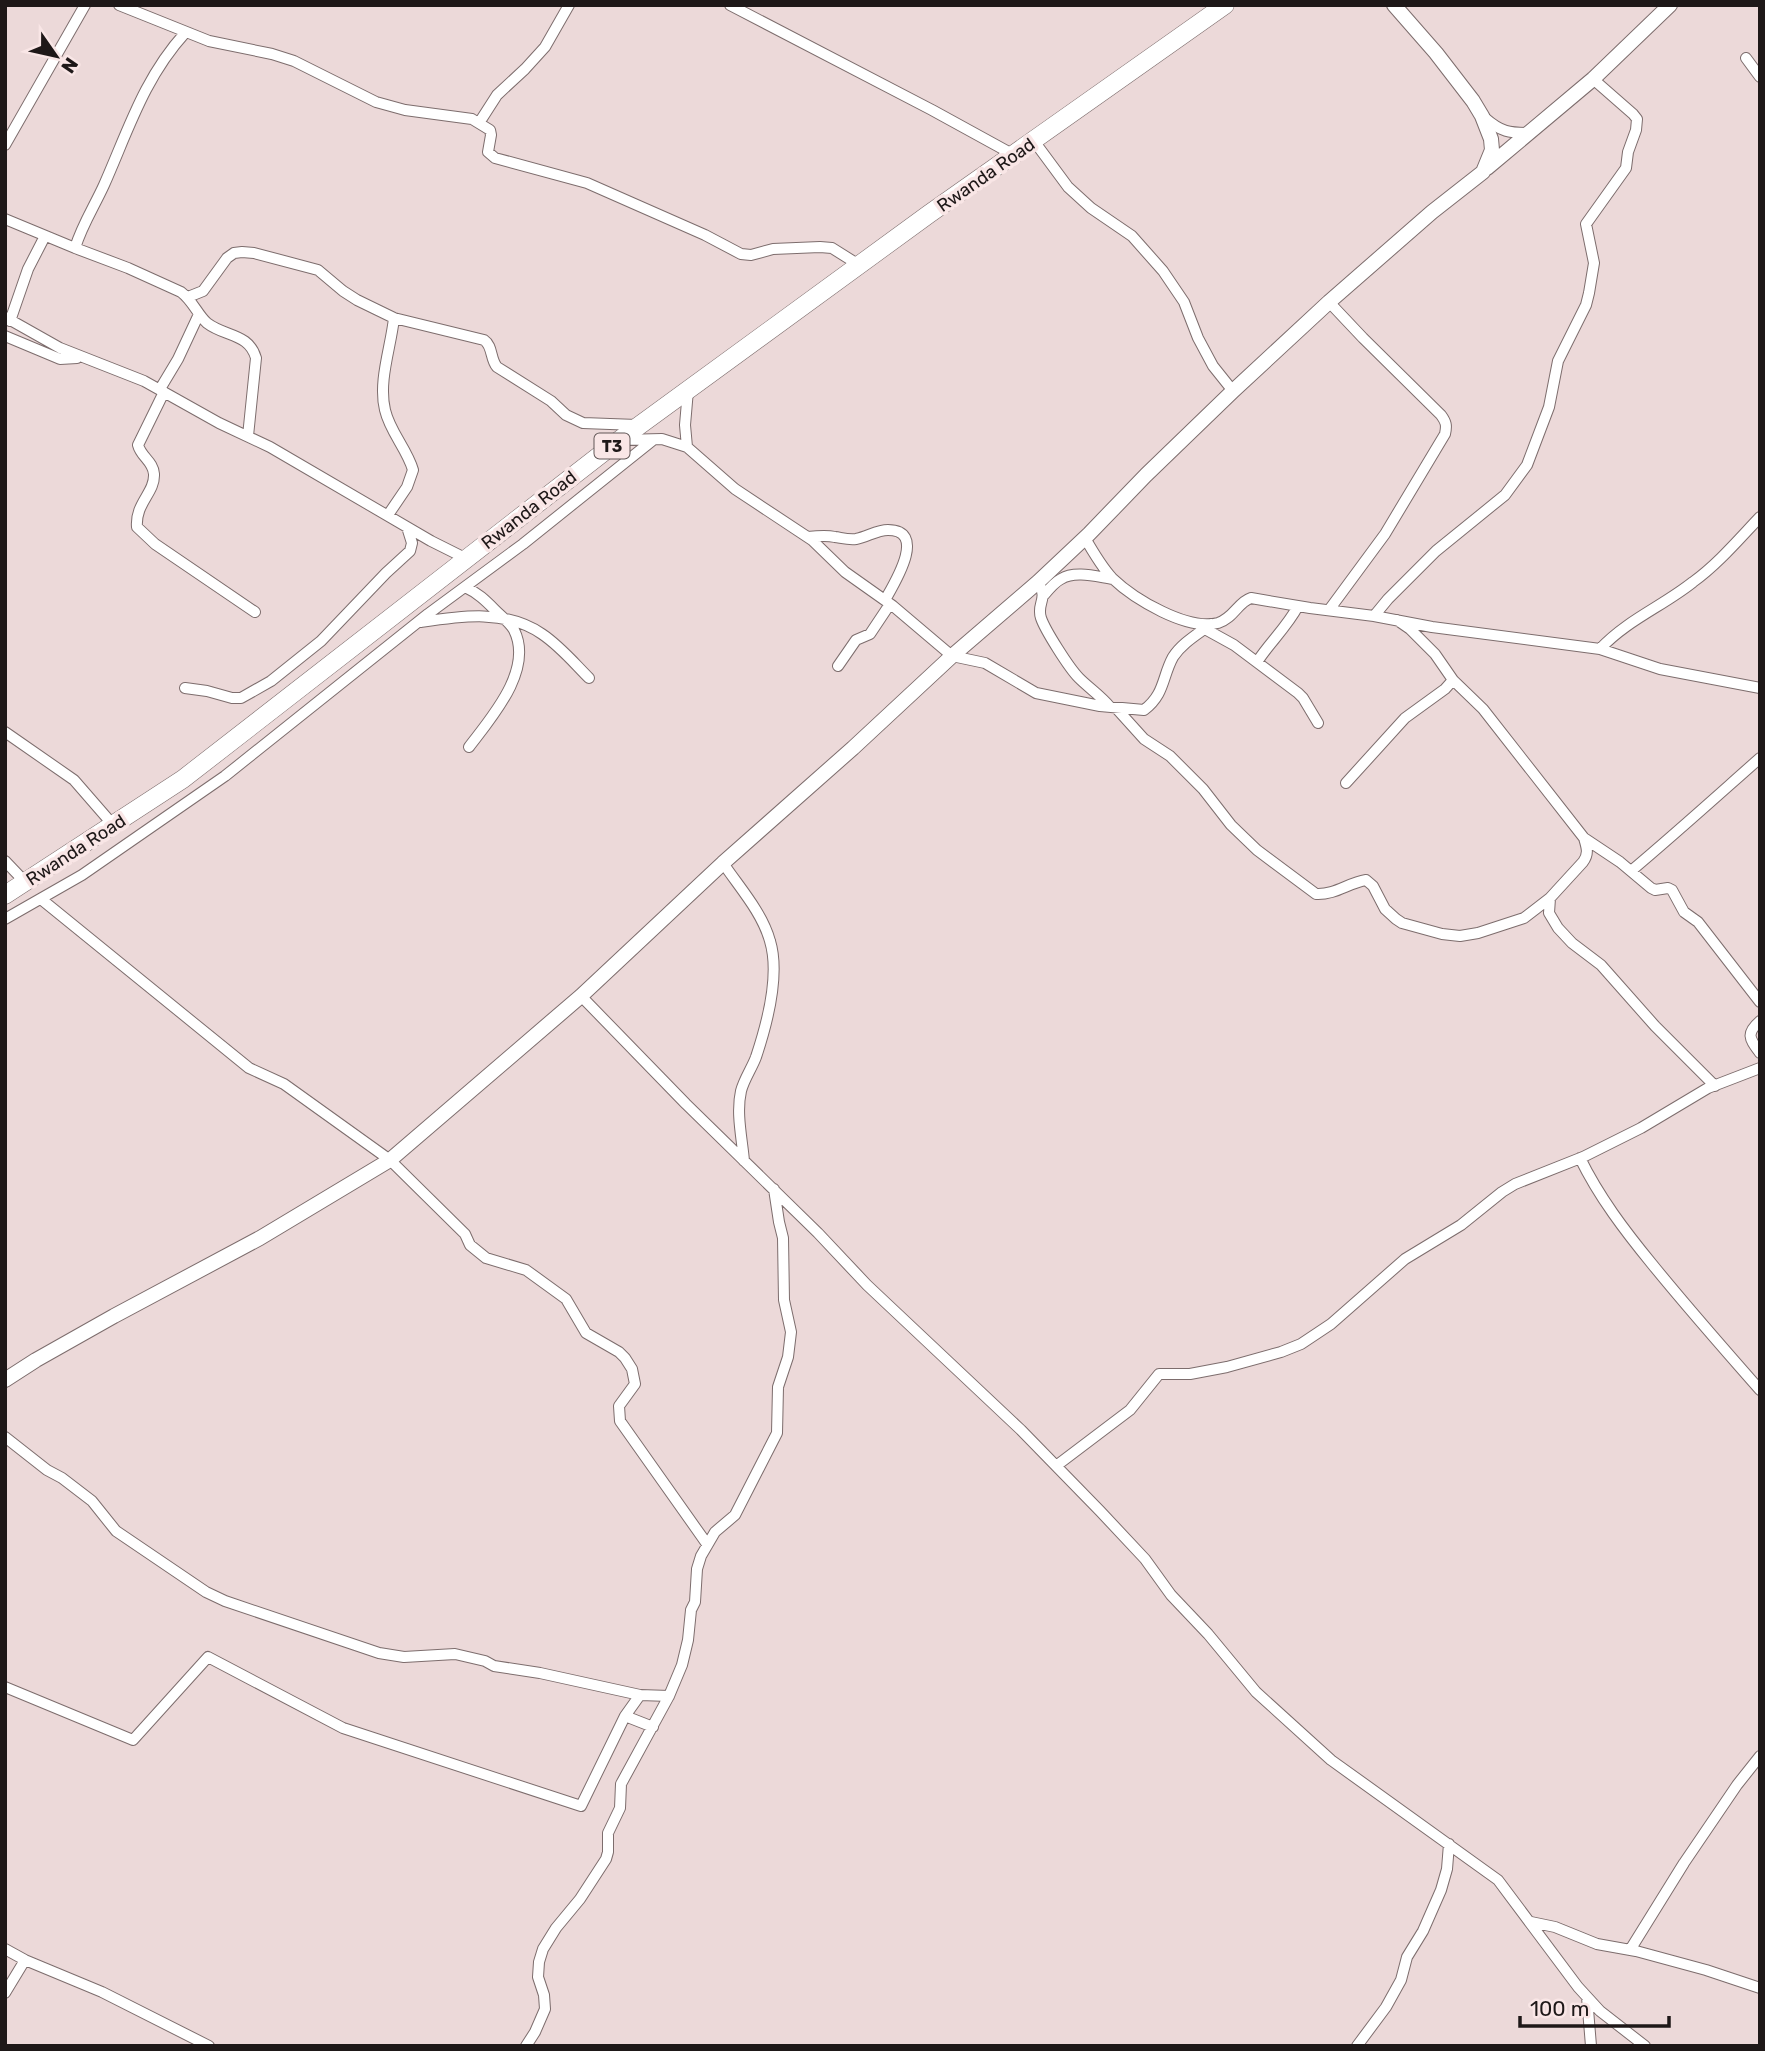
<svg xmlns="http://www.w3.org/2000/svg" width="1765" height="2051" viewBox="0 0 1765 2051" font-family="Rubik,sans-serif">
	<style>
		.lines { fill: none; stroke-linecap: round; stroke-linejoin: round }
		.minor-casing { stroke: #7d6d6d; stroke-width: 12 }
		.tertiary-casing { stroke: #7d6d6d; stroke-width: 16 }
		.trunk-casing { stroke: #7d6d6d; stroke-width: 19 }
		.minor { stroke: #fff; stroke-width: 10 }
		.tertiary { stroke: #fff; stroke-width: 14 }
		.trunk { stroke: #fff; stroke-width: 18 }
		.labels { text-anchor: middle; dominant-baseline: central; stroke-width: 7; stroke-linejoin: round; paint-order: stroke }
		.shield { fill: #f9e6e6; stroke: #605656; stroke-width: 2 }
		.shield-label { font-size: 16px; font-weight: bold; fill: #1e1818 }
		.street-label { font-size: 18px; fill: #1e1818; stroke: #f9e6e6 }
	</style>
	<rect width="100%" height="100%" fill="#ecd9d9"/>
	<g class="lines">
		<g class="minor-casing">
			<path id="minor" d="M119,5L209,41L272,54L294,61L376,102L405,110L472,119L490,130L491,135L488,152L495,158L587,183L705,235L741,254L751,255L773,249L820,247L832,248L859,265
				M730,5L932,110L1014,155
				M1746,58L1760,77
				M1485,118C1501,132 1509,133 1530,133
				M479,123L497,95L525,69L545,47L569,5
				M1034,141L1068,187L1091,208L1132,236L1163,271L1184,302L1198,338L1213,366L1233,391
				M5,145L85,5
				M5,219L75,248L128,268L181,292C193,301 197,314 207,323C225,337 249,333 256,358L248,436
				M75,248C82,225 94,207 104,185C128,131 144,78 185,33
				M188,297L203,291L227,258L234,253L242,252L254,253L318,270L343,291L357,300L394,318L484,340C493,346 490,359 497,367L551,401L566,415L583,423L637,425
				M5,317L60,348L144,381L219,423L270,447L431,541L467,559
				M10,321L28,269L45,236
				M5,336L60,359L77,358
				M160,389L178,359L199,314
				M688,390L685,425L687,447L735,489L812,540L845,572L893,606L952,656L985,663L1036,693L1100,706L1144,710C1165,694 1162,677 1173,657C1182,643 1198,634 1211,624
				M164,392L138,445C141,457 153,461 154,474C155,493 135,503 137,527L155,544L255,612
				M621,440L662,439L687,447
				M388,515L407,487L413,470C407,449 390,432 385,410C378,381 391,347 394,318
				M808,537C817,536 826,535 835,537C842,538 849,540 856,539C867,537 877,530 888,530C928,530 894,584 885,600
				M1085,538C1093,552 1101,566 1112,578C1134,599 1187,631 1218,623C1234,618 1238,602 1251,598L1310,608L1374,616L1432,627L1600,649L1660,669L1760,688
				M1038,582C1049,600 1036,603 1041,618C1045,630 1069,668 1079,678C1089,688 1101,696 1110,707
				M465,587C478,593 485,600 495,610C501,616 510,623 514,630C534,670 491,718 469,747
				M1044,595C1049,589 1055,582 1061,579C1075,570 1098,577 1113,579
				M1329,610L1385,534L1445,434C1447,425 1446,422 1441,415L1363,338L1329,302
				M1374,616L1388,599L1436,551L1505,495L1527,465L1549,407L1558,361L1586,305L1589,293L1594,263L1586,224L1626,168L1628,152L1636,130L1637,119L1633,114L1593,79
				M421,622C461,616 506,609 542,634C560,646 574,663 589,678
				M1205,629L1234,645L1298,693L1303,698L1318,723
				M1600,649C1627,620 1663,606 1693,582C1718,564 1739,539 1760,517
				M1257,662C1270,642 1287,627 1298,606
				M838,666L856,640L870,634L890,604
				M185,688L207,691L232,698H241L271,681L321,641L386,573L410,551L412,543L407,527
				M1116,708L1144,739L1170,756L1203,789L1231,825L1257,850L1316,894C1335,895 1348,883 1366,880L1373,886L1385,909L1396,919L1402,923L1442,934L1460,936L1478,933L1524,918L1550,898L1583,862C1589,854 1587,848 1584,838L1483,709L1453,680L1435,654L1410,629L1397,620
				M5,732L74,780L114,826
				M1346,783L1405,718L1445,689L1453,680
				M1584,838L1620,862L1651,888L1655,890L1668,888L1672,890L1684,912L1698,922L1760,1002
				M5,861L26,883
				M723,863C739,887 762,912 770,941C780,974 767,1024 756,1057C752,1068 744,1079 741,1091C736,1113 742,1138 744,1161
				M1631,871C1675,834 1717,796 1760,758
				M1550,898L1549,913L1558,928L1572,943L1601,965L1655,1026L1715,1086
				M41,899L249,1068L284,1084L390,1160L465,1234L470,1245L486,1258L526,1270L566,1299L586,1333L619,1352L625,1358L632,1369L635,1384L619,1406L620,1421L707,1544
				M5,919L82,875L225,776L428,614L523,544L653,440
				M581,996L686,1104L818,1233L867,1285L1021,1430L1100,1511L1145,1559L1171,1595L1208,1634L1256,1692L1331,1760L1498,1880L1578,1987L1600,2011L1645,2046
				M1760,1021C1745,1034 1750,1039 1760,1053
				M1580,1158C1599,1197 1625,1231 1652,1264C1687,1307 1723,1348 1760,1390
				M5,1437L47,1470L62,1478L92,1501L116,1531L206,1592L225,1601L379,1653L404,1657L455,1654L485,1661L494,1666L540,1673L640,1695L625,1716L653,1727
				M1056,1466L1130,1410L1159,1374H1190L1227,1367L1281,1352L1301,1344L1331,1324L1405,1259L1461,1225L1502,1192L1515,1184L1583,1157L1641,1128L1708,1088L1760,1068
				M5,1687L133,1740L208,1657L343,1728L581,1806L625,1716
				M640,1695L669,1696
				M1531,1922L1555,1927L1597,1944L1636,1951L1706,1970L1760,1988
				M5,1949L25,1960L102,1992L209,2046
				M1630,1950L1684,1863L1737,1785L1760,1756
				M5,1993L25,1960
				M1587,1997L1591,2046
				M526,2046L535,2032L545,2009L544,1995L538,1977L539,1962L543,1949L556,1928L580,1899L606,1859L608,1852V1833L620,1808L621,1784L669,1696L682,1665L688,1640L691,1610L695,1602L697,1569L701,1556L715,1532L735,1515L777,1433L778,1387L788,1357L791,1332L784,1300L783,1238L779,1222L774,1189
				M1357,2046L1386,2007L1401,1980L1407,1957L1423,1931L1441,1890L1447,1869L1449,1844"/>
		</g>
		<g class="tertiary-casing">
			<path id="tertiary" d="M1487,168L1593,79L1670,5
				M5,1380L36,1360L114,1316L260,1238L390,1160L581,996L723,863L853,748L952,656L1038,582L1089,534L1146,475L1233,391L1329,302L1432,212L1483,172L1492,150L1491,139L1482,116L1473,101L1436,53L1394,5"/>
		</g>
		<g class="trunk-casing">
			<path id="trunk" d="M5,895L183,779L618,441L929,214L1225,5"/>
		</g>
		<use href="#minor" class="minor"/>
		<use href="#tertiary" class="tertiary"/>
		<use href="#trunk" class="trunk"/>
	</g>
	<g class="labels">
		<rect class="shield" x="594.5" y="433.5" width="35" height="25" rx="5"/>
		<g class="shield-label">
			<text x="612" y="446">T3</text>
		</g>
		<g class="street-label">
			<text transform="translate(986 175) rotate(-35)">Rwanda Road</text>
			<text transform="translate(529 510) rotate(-38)">Rwanda Road</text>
			<text transform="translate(76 850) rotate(-33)">Rwanda Road</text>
		</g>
	</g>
	<rect width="1765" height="2051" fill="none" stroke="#1e1818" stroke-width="14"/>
	<g transform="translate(56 56) rotate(124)" stroke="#f9e6e6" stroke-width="5" paint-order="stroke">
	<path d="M0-5L12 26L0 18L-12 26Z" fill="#1e1818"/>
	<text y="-10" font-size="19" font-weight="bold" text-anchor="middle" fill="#1e1818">N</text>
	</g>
	<path d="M1520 2016v10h149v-10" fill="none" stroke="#1e1818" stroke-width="3.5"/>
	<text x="1530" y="2016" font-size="21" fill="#1e1818" stroke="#f9e6e6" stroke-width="5" paint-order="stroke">100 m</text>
</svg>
